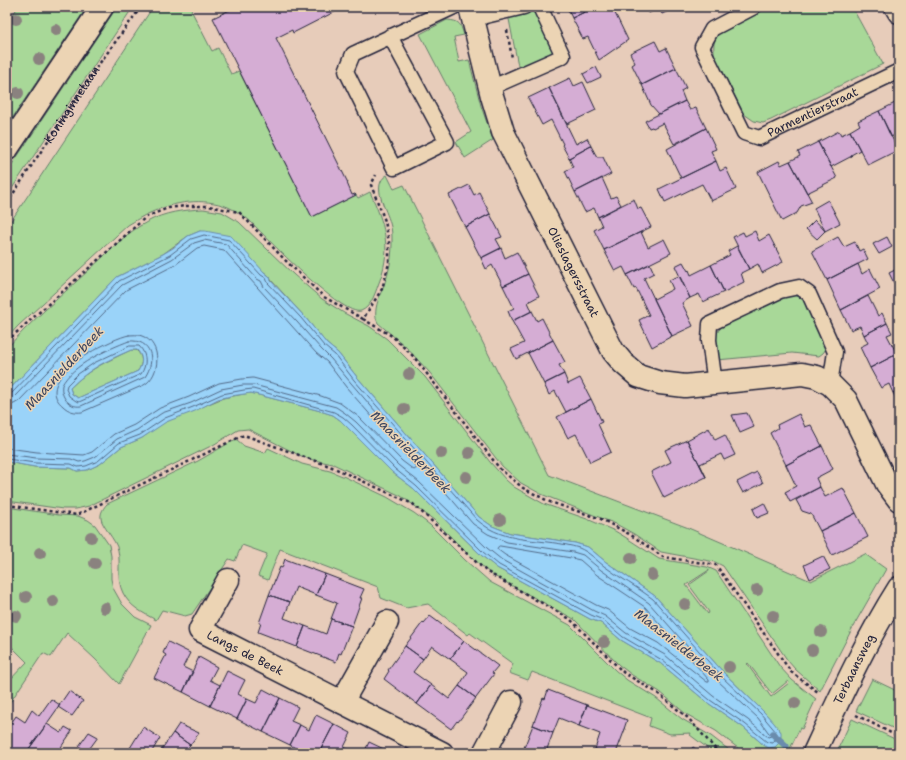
<svg xmlns="http://www.w3.org/2000/svg" width="906" height="760" viewBox="0 0 906 760" font-family="'Shantell Sans',sans-serif">
	<style>
		.green { fill: #a8d898; stroke: #657d6a; fill-rule: evenodd }
		.water { fill: #9ad3f9; stroke: #6a8cad; fill-rule: evenodd }
		.lines { fill: none; stroke-linecap: round; stroke-linejoin: round }
		.shore { stroke: #526987; stroke-width: 1 }
		.stream { stroke: #6a8cad; stroke-width: 7 }
		.building { fill: #d5add4; stroke: #22223b }
		.service-casing { stroke: #22223b; stroke-width: 17 }
		.minor-casing { stroke: #22223b; stroke-width: 25 }
		.secondary-casing { stroke: #22223b; stroke-width: 25 }
		.path { stroke: #22223b; stroke-width: 2.5; stroke-dasharray: 3 3; stroke-linecap: butt }
		.service { stroke: #ecd4b4; stroke-width: 14 }
		.minor { stroke: #ecd4b4; stroke-width: 22 }
		.secondary { stroke: #ecd4b4; stroke-width: 22 }
		.tree { fill: #8a827f }
		.labels { text-anchor: middle; dominant-baseline: central; stroke-width: 3; stroke-linejoin: round; paint-order: stroke }
		.street-label { font-size: 12px; fill: #22223b; stroke: #ecd4b4 }
		.water-label { font-size: 13px; font-style: italic; fill: #3a4561; stroke: #ecd4b4 }
	</style>
	<rect width="100%" height="100%" fill="#e7ccba"/>
	<filter id="ink" filterUnits="userSpaceOnUse"><feTurbulence type="fractalNoise" baseFrequency=".025" numOctaves="2"/><feDisplacementMap in="SourceGraphic" scale="8" xChannelSelector="R" yChannelSelector="G"/><feConvolveMatrix kernelMatrix="1 2 1 2 8 2 1 2 1" color-interpolation-filters="sRGB"/></filter>
	<g filter="url(#ink)">
		<path class="green" d="M18,7H87L7,126V23Z
			M117,7H133L7,196V172Z
			M153,7H196L191,10L212,51L218,48L231,74L239,71L312,217L356,195L358,198L370,192C384,223 392,246 380,280C376,290 372,307 361,311C342,317 265,236 249,220C242,215 235,210 228,207C203,197 173,202 150,213C142,216 135,221 128,225L18,326L7,338V227Z
			M767,7H852L883,64L771,120L763,123L754,121L744,114L715,57C712,44 714,37 725,28Z
			M533,9L538,13L555,52L552,55L519,71L508,14Z
			M447,20C460,21 460,23 464,35L454,37L459,62L469,60L481,106L493,140L465,158L456,142L471,132L420,34Z
			M387,175L394,189L404,185L549,475L686,527L811,581L865,554L886,569L854,625L820,691L795,669L788,661L723,566L715,562L661,552L634,534L616,524L541,494L521,483L502,466L430,373L405,346L378,323C370,309 385,287 388,273C391,262 392,252 392,242C392,235 392,229 390,223C387,210 370,185 387,175Z
			M203,209L222,212L239,222L294,275L322,299L344,313L369,326L387,339L425,377L490,462L506,480L514,487L544,504L587,519L615,531L625,537L659,559L707,567L716,571L780,667L792,680L816,699L802,729L800,728L788,753L743,752L716,731L686,714L660,692L632,675L619,665L574,619L492,575L469,555L434,520L401,496L333,464L309,459L299,455L248,429L238,430L213,445L89,506L76,509H63L7,501V462L35,467L71,468L77,471L87,470L100,464L121,447L142,438L163,423L223,398L244,394L251,393L317,410L333,415L340,420L392,472L413,488L481,555L497,568L590,619L601,623L621,640L660,663L708,703L743,727L765,746L781,732L764,712L725,674L655,596L606,562L588,547L575,543L510,533L492,526L479,517L357,377L338,353L327,344L304,316L271,280L270,277L267,274L200,231L188,236L163,254L117,277L7,392V348C32,320 61,296 89,270C107,254 125,233 147,222C165,212 183,210 203,209ZM709,570V571L689,585L709,612L708,614L686,585ZM748,663L772,694L788,681L789,683L771,697L747,664Z
			M791,294L799,297L806,302L826,349L823,353L819,356L792,353L717,360C716,343 711,334 727,322Z
			M131,350H136C143,356 143,363 138,371L78,398L72,394L70,388C90,368 106,362 131,350Z
			M236,439L244,446L265,453L268,448L302,464L330,471L345,477L387,497L414,513L430,525L465,560L490,582L570,625L615,670L627,680L656,698L682,719L711,736L733,753H714L690,735L691,733L670,734L649,726L651,718L532,672L528,680L509,673L513,664L470,633L468,635L428,604L406,608L381,598L378,587L280,549L268,580L258,576L267,554L242,545L235,561L229,559L192,614L185,616L162,610L156,620C143,613 130,607 123,593C116,579 121,565 118,550C116,540 101,525 101,518C100,513 104,507 107,504L198,461Z
			M7,507L59,515L78,516L88,520L95,525L109,545L111,556V579L113,588L122,604L135,617L151,625L119,684L95,659L67,633L51,657L43,653L7,707V683L27,662L7,642Z
			M872,679L899,692V731L856,711Z
			M852,719L899,741V753H836Z"/>
		<path class="water" d="M200,231H205L231,236L264,272L270,277L271,281L304,316L327,344L338,353L357,377L479,517L492,526L510,533L575,543L588,547L606,562L655,596L725,674L764,712L774,723L781,732V736L779,743L775,747L769,748L765,746L743,727L708,703L660,663L621,640L601,623L590,619L497,568L481,555L413,488L392,472L340,420L333,415L317,410L251,393L231,396L218,399L195,411L166,422L142,438L121,447L100,464L87,470L77,471L71,468L35,467L7,462V392L117,277L163,254L173,248L188,236ZM131,350H137C143,356 143,364 138,371L78,398L72,394L70,388C90,368 106,361 131,350Z"/>
		<g class="lines">
			<path class="shore" d="M129,335C133,335 138,334 142,336C162,343 161,375 144,385L82,412C75,413 68,411 63,406C30,379 109,339 129,335Z
				M129,341C152,339 156,361 145,377L81,406C69,408 60,396 62,385C72,365 108,349 129,341Z
				M130,346H139C147,354 147,365 141,374L79,402L76,401L69,396L66,389L67,385L78,374L94,363Z
				M7,394L12,393L119,281L170,255L191,239L204,235L229,240L261,275L266,278L268,283L301,318L324,346L335,355L354,380L477,520C507,546 544,537 579,548C589,552 596,560 604,566C620,578 637,587 653,599L722,677L761,714L777,733V736L773,743L767,742L745,724L710,700L662,660L623,637L603,620L591,615L499,565L483,552L416,486L395,469L352,425L343,417L334,412L253,389L244,390L222,394L193,407L165,418L140,435L119,443L98,461L86,466L78,467L71,464L35,463L7,459
				M7,399H12L15,396L122,285L172,259L194,243L204,240L226,244L257,279L261,281L264,287L297,322L321,349L331,359L351,383L473,524L488,534L507,542L573,552L583,555L601,570L649,603L718,681L758,718L771,736L768,737L748,720L713,696L665,655L626,633L605,616L594,611L502,560L487,548L419,482L398,465L356,422L345,413L336,407L254,385H243L221,389L191,403L162,413L137,430L117,439L95,457L85,461L79,462L71,459L36,458L7,454
				M7,405L14,404L19,401L126,290L175,265L197,248L204,246L224,250L316,353L327,362L346,387L417,468L414,470L402,461L359,417L340,403L321,396L253,378L242,379L219,383L189,397L160,408L134,425L114,434L92,452L84,455L37,452L7,448
				M500,546L571,558L580,560L597,575L645,607L709,680V682H707L658,643L630,628L608,610L596,605L505,555L497,549L498,547Z"/>
			<path class="stream" d="M773,734L786,746"/>
		</g>
		<path class="building" d="M236,7H344L293,33L292,30L276,38L348,183H347L352,195L355,194L356,195L312,217L213,18Z
			M567,7H595L572,18Z
			M595,7H612L628,40L599,60L588,37L583,39L572,18Z
			M646,7H677L662,14L659,8L649,13Z
			M655,41L660,51L666,48L676,68L642,85L632,65L635,63L630,53Z
			M596,67L601,77L588,83L583,74Z
			M676,68L686,88L681,91L685,101L659,114L651,105L642,85Z
			M570,78L574,86L583,82L596,110L567,124L549,88Z
			M549,88L576,144L587,138L591,146L569,158L562,145L563,144L551,120L542,125L528,98Z
			M685,101L690,110L696,108L706,128L674,144L663,123L653,128L652,127L649,128L645,121Z
			M899,101V133L891,137L879,111Z
			M879,111L898,150L868,165L850,131L860,125L858,121Z
			M706,128L716,149L711,151L716,161L681,178L667,149Z
			M839,131L841,135L850,131L860,150L851,155L852,156L831,167L818,142Z
			M818,142L837,178L807,193L790,161L800,156L798,152Z
			M591,146L597,157H603L611,174L575,192L565,171L573,167L569,158Z
			M716,161L720,171L726,168L736,189L711,201L702,184L665,202L659,189Z
			M779,161L781,165L790,161L812,202L801,206L797,213L782,221L758,172Z
			M602,178L611,198L616,196L621,205L598,217L594,208L585,212L575,192Z
			M469,185L474,195L479,192L490,214L465,227L449,195Z
			M634,199L638,209L641,208L651,227L604,250L594,230L602,226L598,217Z
			M828,200L840,223L825,231L814,208Z
			M490,214L502,237L496,239L501,248L481,258L465,227Z
			M815,220L825,231L817,239L806,229Z
			M755,231L759,241L769,235L783,262L762,273L758,264L749,269L733,237L743,232L745,236Z
			M641,232L648,247L664,239L671,253L627,275L623,267L615,271L604,250Z
			M838,237L844,247L855,242L859,251L863,249L868,259L827,280L812,251Z
			M887,237L892,247L879,254L873,244Z
			M737,246L749,269L741,273L744,282L724,292L711,265L730,255L728,251Z
			M501,248L505,258L517,252L528,274L503,286L492,265L486,269L481,258Z
			M683,262L688,271L689,270L691,275L711,265L724,292L703,302L699,294L690,298L675,266Z
			M650,264L654,273L644,278L672,336L652,347L639,320L649,315L636,288L634,289L627,275Z
			M858,264L862,274L870,269L880,289L841,310L827,280Z
			M899,268V280L894,283L889,273Z
			M528,274L539,296L528,302L532,311L512,321L508,311L514,308L503,286Z
			M679,276L690,298L682,303L693,326L672,336L654,299L673,289L669,280Z
			M868,296L878,316L882,313L887,323L864,335L860,326L851,330L841,310Z
			M532,311L537,321L542,318L553,340L516,359L511,349L524,343L512,321Z
			M887,323L892,333L887,335L897,354L870,368L860,347L868,343L864,335Z
			M553,340L565,362L559,365L564,374L544,384L528,353Z
			M897,354L899,358V389L893,393L889,384L881,388L870,368Z
			M564,374L568,384L580,378L591,399L566,412L555,391L549,395L544,384Z
			M899,389V401L898,402L893,393Z
			M591,399L602,422L598,424L611,452L590,462L576,434L568,438L557,417Z
			M747,413L754,427L740,433L732,415Z
			M799,414L805,427L811,425L822,446L786,465L770,433L778,428L777,425Z
			M709,428L715,440L725,435L735,455L724,460L721,454L700,464L706,477L687,440Z
			M687,440L706,477L664,498L651,472L671,462L665,450Z
			M822,446L833,469L816,478L820,487L790,502L785,492L796,486L786,465Z
			M757,472L763,483L743,493L737,482Z
			M820,487L825,497L843,488L856,513L820,531L811,514L802,511L796,500Z
			M764,503L769,513L757,518L753,509Z
			M856,513L868,537L832,555L820,531Z
			M823,556L830,569L810,579L804,565Z
			M285,559L325,574L316,595L296,587L290,602L269,595L280,567L282,568Z
			M325,574L364,589L360,598H362L352,626L331,619L337,603L316,595Z
			M269,595L290,602L284,618L305,626L297,647L258,632L261,623H259Z
			M430,616L464,641L450,659L432,646L423,659L405,646L423,622L424,623Z
			M331,619L352,626L341,654L339,653L336,662L297,647L305,626L326,634Z
			M464,641L498,666L492,673L494,674L476,698L459,686L468,672L450,659Z
			M168,642L190,653L183,667L193,672L183,692L154,678L166,655L163,653Z
			M405,646L423,659L413,672L431,685L417,704L384,679L389,671L388,670Z
			M199,657L217,667L210,680L220,685L210,706L183,692Z
			M227,671L245,680L238,694L247,699L237,719L210,706Z
			M431,685L449,699L459,686L476,698L458,722L457,721L451,729L417,704Z
			M263,689L280,698L263,732L237,719L247,699L256,703Z
			M548,690L587,705L579,726L559,718L553,733L533,725L543,698L545,699Z
			M69,691L83,701L72,716L58,707Z
			M280,698L298,707L291,721L300,725L290,745L263,732Z
			M51,699L60,705L26,753H17L7,746V729L16,716L25,722L32,710L39,716Z
			M587,705L627,720L624,729H625L616,753H604L595,749L600,734L579,726Z
			M316,715L334,724L319,753H305L290,745L300,725L309,730Z
			M47,724L61,733L65,727L72,731L57,753H26Z
			M179,724L199,733L190,745L173,733Z
			M334,724L351,733L344,747L353,752V753H319Z
			M533,725L553,733L547,749L559,753H522Z
			M143,727L160,738L151,753H137L130,748Z
			M89,732L98,737L87,752L79,746Z
			M173,733L190,745L184,753H159Z
			M369,742L388,751L387,753H364Z
			M693,747L702,753H688Z
			M130,748L137,753H123L124,751L127,753Z"/>
		<g class="lines">
			<g class="service-casing">
				<g id="service">
					<path id="s2" d="M754,7L712,29L702,47L744,133L759,138L899,71"/>
					<path d="M473,19L524,7"/>
					<path d="M390,36L447,142L394,168L346,71L353,54L454,7"/>
					<path d="M490,88L563,56L540,7"/>
					<path d="M715,384L709,340L710,324L780,291L799,287L809,294L835,352L830,384"/>
				</g>
			</g>
			<g class="minor-casing">
				<g id="minor">
					<path id="s3" d="M470,7L492,96L503,132L613,351L623,363L638,376L660,383L685,386L802,374L817,377L830,384L846,400L887,484L899,500"/>
					<path d="M896,7L899,12"/>
					<path id="s4" d="M228,580L200,630L442,753"/>
					<path d="M342,702L387,622"/>
					<path d="M484,753L511,702"/>
					<path id="s5" d="M814,753C840,697 866,640 899,588"/>
				</g>
			</g>
			<g class="secondary-casing">
				<path id="secondary" d="M7,149L102,7"/>
			</g>
			<g class="path">
				<path d="M7,10L9,7"/>
				<path d="M507,30L512,58"/>
				<path id="s1" d="M7,203L94,71L141,7"/>
				<path d="M363,319L392,336L414,357L500,469L523,488L550,502L601,519L631,535L663,557L716,565L791,672L818,692"/>
				<path d="M7,341L146,217L168,208L186,206H208L239,212L286,261L324,297L363,319L382,289L389,263V242L385,221L371,185L376,175"/>
				<path d="M7,505L77,515L244,435L332,467L413,504L487,572L570,619L624,673L656,692L688,718L719,753"/>
				<path d="M856,715L899,737"/>
			</g>
			<use href="#service" class="service"/>
			<use href="#minor" class="minor"/>
			<use href="#secondary" class="secondary"/>
		</g>
		<g class="tree">
			<circle cx="16" cy="19" r="6"/>
			<circle cx="56" cy="30" r="6"/>
			<circle cx="39" cy="59" r="6"/>
			<circle cx="18" cy="93" r="6"/>
			<circle cx="409" cy="374" r="6"/>
			<circle cx="404" cy="409" r="6"/>
			<circle cx="441" cy="453" r="6"/>
			<circle cx="469" cy="453" r="6"/>
			<circle cx="466" cy="477" r="6"/>
			<circle cx="500" cy="520" r="6"/>
			<circle cx="91" cy="537" r="6"/>
			<circle cx="40" cy="553" r="6"/>
			<circle cx="631" cy="558" r="6"/>
			<circle cx="95" cy="563" r="6"/>
			<circle cx="652" cy="575" r="6"/>
			<circle cx="757" cy="590" r="6"/>
			<circle cx="26" cy="597" r="6"/>
			<circle cx="53" cy="601" r="6"/>
			<circle cx="685" cy="604" r="6"/>
			<circle cx="105" cy="608" r="6"/>
			<circle cx="16" cy="616" r="6"/>
			<circle cx="773" cy="616" r="6"/>
			<circle cx="821" cy="632" r="6"/>
			<circle cx="604" cy="642" r="6"/>
			<circle cx="812" cy="650" r="6"/>
			<circle cx="729" cy="667" r="6"/>
			<circle cx="795" cy="703" r="6"/>
		</g>
	</g>
	<g class="labels">
		<g class="street-label">
			<text stroke="none"><textPath href="#s1" startOffset="118">Koninginnelaan</textPath></text>
			<text stroke="none"><textPath href="#s2" startOffset="239">Parmentierstraat</textPath></text>
			<text stroke="none"><textPath href="#s3" startOffset="286">Olieslagersstraat</textPath></text>
			<text stroke="none"><textPath href="#s4" startOffset="108">Langs de Beek</textPath></text>
			<text stroke="none"><textPath href="#s5" startOffset="93">Terbaansweg</textPath></text>
		</g>
		<g class="water-label">
			<text transform="translate(64 368) rotate(-47)">Maasnielderbeek</text>
			<text transform="translate(411 452) rotate(46)">Maasnielderbeek</text>
			<text transform="translate(679 645) rotate(38)">Maasnielderbeek</text>
		</g>
	</g>
	<rect width="906" height="760" fill="none" stroke="#ecd4b4" stroke-width="24"/>
	<rect x="12" y="12" width="882" height="736" fill="none" stroke="#22223b" stroke-width="1.5" filter="url(#ink)"/>
</svg>
